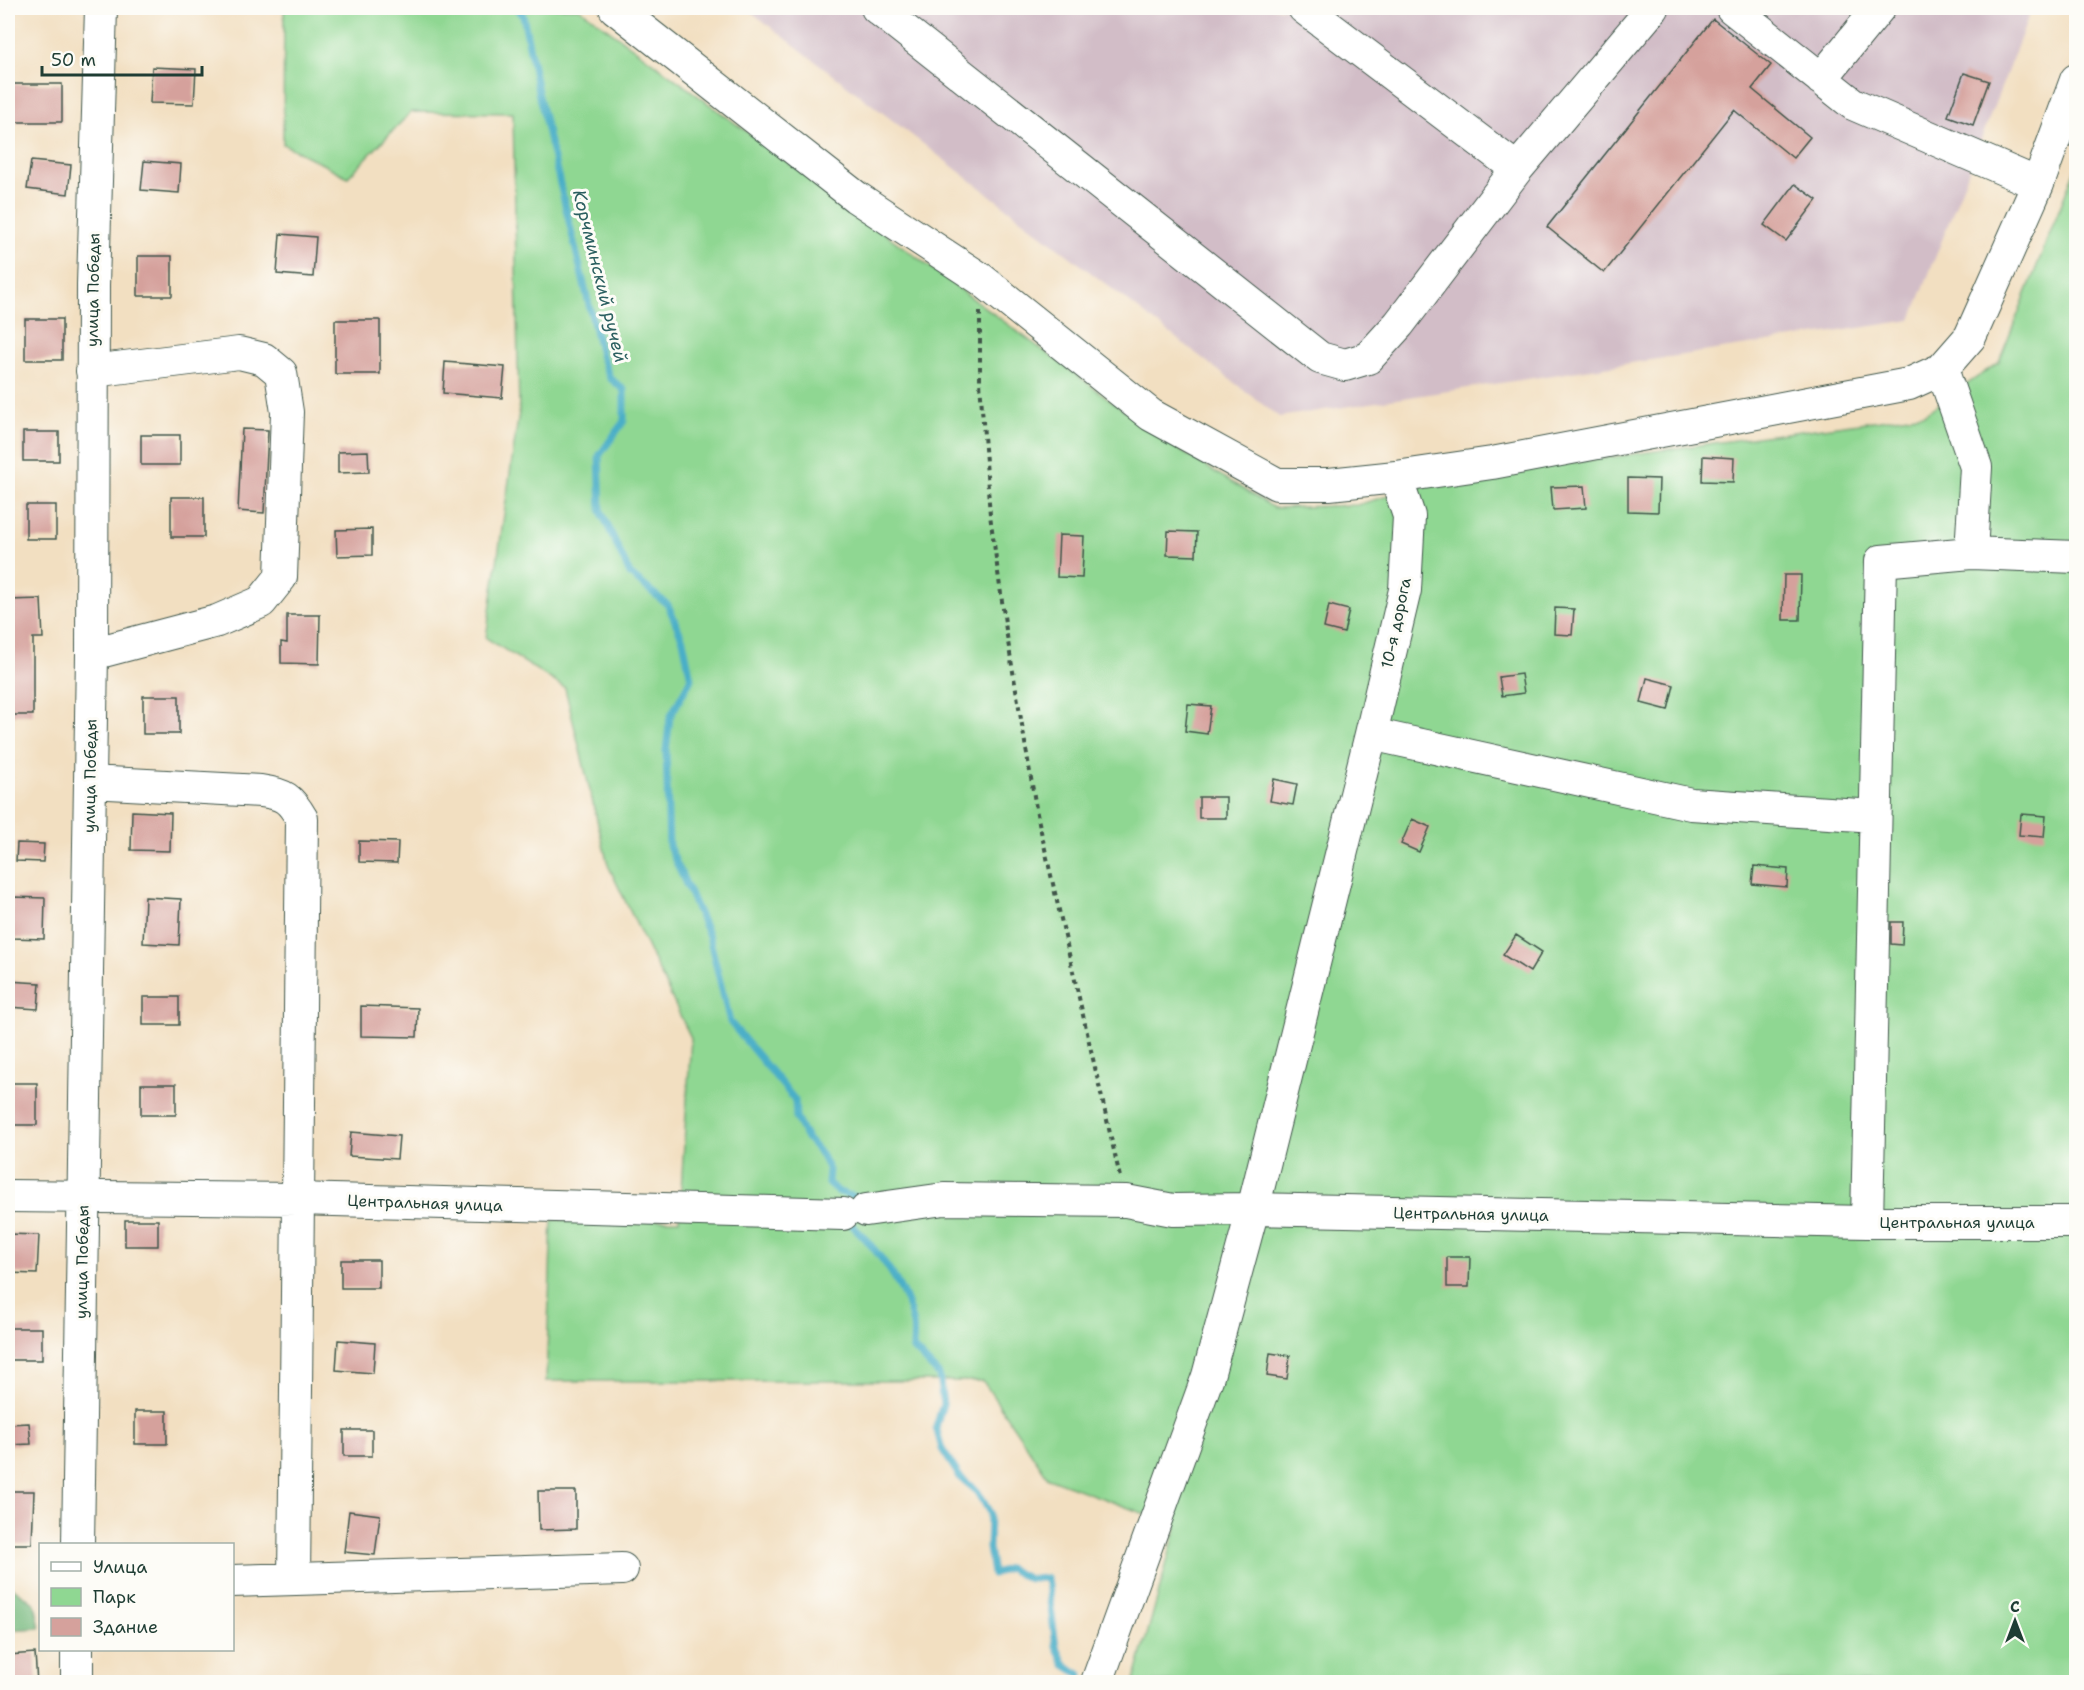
<svg xmlns="http://www.w3.org/2000/svg" width="2084" height="1690" viewBox="0 0 2084 1690" font-family="'Shantell Sans',sans-serif">
	<style>
		.industrial { fill: #d2bdc7 }
		.green { fill: #8fd792; stroke: #578a63; stroke-width: 1.5 }
		.forest { fill: #73b87c; stroke: #497a58; stroke-width: 1.5 }
		.lines { fill: none; stroke-linecap: round; stroke-linejoin: round }
		.stream { stroke: #48aec7; stroke-width: 7 }
		.building { fill: #d5a19c }
		.minor-casing { stroke: #3f5549; stroke-width: 34 }
		.path { stroke: #3f5549; stroke-width: 4; stroke-dasharray: 4.5 4.5; stroke-linecap: butt }
		.minor { stroke: #fff; stroke-width: 32 }
		.labels { text-anchor: middle; dominant-baseline: central; stroke-width: 6; stroke-linejoin: round; paint-order: stroke }
		.street-label { font-size: 16px; fill: #1f3d34; stroke: #fdfcf7 }
		.water-label { font-size: 18px; font-style: italic; fill: #2b5f60; stroke: #fdfcf7 }
	</style>
	<rect width="100%" height="100%" fill="#fdfcf7"/>
	<filter id="ink" filterUnits="userSpaceOnUse"><feTurbulence type="fractalNoise" baseFrequency=".0167" numOctaves="2"/><feDisplacementMap in="SourceGraphic" scale="12" xChannelSelector="R" yChannelSelector="G"/><feConvolveMatrix kernelMatrix="1 2 1 2 8 2 1 2 1" color-interpolation-filters="sRGB"/></filter>
	<filter id="wash" filterUnits="userSpaceOnUse"><feTurbulence type="fractalNoise" baseFrequency=".008" numOctaves="4" result="noise"/><feDisplacementMap in="SourceGraphic" scale="24" xChannelSelector="R" yChannelSelector="G"/><feGaussianBlur stdDeviation="1.35" result="paint"/><feColorMatrix in="noise" values="0 0 0 0 0 0 0 0 0 0 0 0 0 0 0 0 0 1.4 0 .05"/><feComposite in="paint" operator="in"/></filter>
	<g filter="url(#wash)">
		<rect width="100%" height="100%" fill="#f2dfc1"/>
		<path class="industrial" d="M746,8H2032L1911,320L1279,417Z"/>
		<path class="green" d="M284,8H579L1174,447L1274,508L1357,505L1438,481L1924,414L1999,362L2076,167V1682H1134L1177,1526L1048,1478L983,1381H546L552,1220H679L691,1038L608,865L565,688L486,638L519,412L513,113L411,112L348,177L283,144Z"/>
		<path class="forest" d="M8,1584L35,1604L40,1628L8,1630Z"/>
		<g class="lines">
			<path class="stream" d="M516,8L523,15L538,92L601,355L610,378L624,390V421L599,456L601,511L630,574L668,605L683,640L691,679L670,717L666,751L669,846L709,936L730,1022L795,1100L796,1118L806,1137L821,1154L829,1170L828,1183L839,1192L858,1198L855,1204
				M852,1225C878,1251 904,1283 912,1320C915,1329 913,1339 913,1348L939,1375L943,1404L936,1427L942,1449L960,1477L978,1492L990,1513L989,1548L993,1574L1008,1568L1029,1579L1047,1578L1056,1646L1065,1665L1081,1675"/>
		</g>
		<g id="blocks">
			<path class="building" d="M1713,19L1771,65L1752,89L1810,137L1793,158L1734,110L1604,273L1547,227Z
				M152,67L196,69L194,104L150,103Z
				M1964,73L1989,81L1973,125L1948,116Z
				M9,84H62V122H9Z
				M31,161L71,165L68,194L27,189Z
				M144,161L181,164L179,193L141,190Z
				M1795,184L1817,200L1786,241L1764,225Z
				M280,234L316,237L313,277L277,274Z
				M138,256H172V296H138Z
				M25,319H62V360H25Z
				M335,320H380V374H335Z
				M445,362L505,367L502,398L443,393Z
				M242,429L268,430L264,513L238,511Z
				M23,432H59V461H23Z
				M141,435H180V465H141Z
				M368,451L369,472L338,473V452Z
				M1703,456L1734,458L1733,482L1702,481Z
				M1628,478L1659,479L1658,512L1628,511Z
				M1584,486L1586,508L1553,510L1551,487Z
				M171,497H204V537H171Z
				M26,505H56V539H26Z
				M372,529V555L337,556L336,530Z
				M1168,531L1197,532L1196,556L1167,555Z
				M1059,535L1084,536L1082,578L1057,577Z
				M1784,575H1801L1800,620H1783Z
				M41,599L43,638H33V715H8V600Z
				M1329,605L1349,610L1344,633L1324,628Z
				M1555,608L1574,609L1572,635L1554,634Z
				M287,615H320L319,664L281,663V642L287,643Z
				M1521,674L1524,693L1502,696L1499,677Z
				M1647,678L1674,685L1668,710L1641,703Z
				M143,696H179V734H143Z
				M1188,704L1211,706L1207,734L1185,731Z
				M1274,779L1297,784L1293,805L1270,801Z
				M1199,797H1226V818H1199Z
				M132,811L171,813L170,851L131,850Z
				M2021,814L2046,816L2044,837L2019,835Z
				M1412,819L1430,827L1419,852L1401,844Z
				M359,841L398,842L397,863L359,862Z
				M17,843L44,844L43,862L16,861Z
				M1754,866L1788,869L1787,887L1752,884Z
				M12,897L45,898L44,939L11,938Z
				M145,897L181,899L179,945L143,943Z
				M1891,922H1903L1902,945L1891,944Z
				M1516,935L1542,952L1530,972L1503,955Z
				M8,981L40,983L38,1009L8,1007Z
				M143,997H179V1025H143Z
				M361,1006L418,1008L417,1037L361,1036Z
				M8,1083H37V1125H8Z
				M141,1084H176V1115H141Z
				M351,1132L399,1136L397,1159L349,1156Z
				M125,1220H158V1246H125Z
				M8,1234L39,1235L37,1274L8,1273Z
				M1447,1257H1470L1469,1287H1447Z
				M341,1260H379V1288H341Z
				M8,1328H42V1360H8Z
				M338,1340L375,1343L373,1373L336,1370Z
				M1270,1353L1290,1356L1287,1379L1267,1376Z
				M135,1411H167V1444H135Z
				M29,1423L31,1444L8,1445V1424Z
				M344,1430H372V1456H344Z
				M8,1491H34L32,1544H8Z
				M538,1491H576V1529L539,1530Z
				M349,1511L380,1515L375,1555L344,1552Z
				M35,1653L37,1683H8V1655Z"/>
		</g>
	</g>
	<g filter="url(#ink)">
		<use href="#blocks" fill-opacity="0" stroke="#3f5549" stroke-width="1.5"/>
		<g class="lines">
			<g class="minor-casing">
				<path id="minor" d="M615,8L856,197L981,279L1151,415L1277,484H1329L1396,477L1492,463L1909,384L1942,369L1970,337L2038,184L2076,80
					M877,8L1320,358L1345,365L1368,358L1399,324L1517,169L1653,8
					M1304,8L1517,169
					M1732,8L1853,104L2038,184
					M1821,79L1879,8
					M1942,369L1976,467L1971,553
					M92,654L217,621L261,602L281,577L287,412L281,373L264,359L239,353L92,371
					M1371,734L1691,804L1875,816
					M90,782L261,791C284,794 290,798 302,819L294,1579
					M8,1196L297,1199L843,1214
					M866,1210L944,1199L1126,1201L1173,1210L1253,1209L1867,1222H2076
					M1867,1222L1881,561L1971,553L2076,557
					M78,1544L92,654L93,285L101,8
					M232,1581L622,1569
					M77,1682V1650
					M1097,1682L1208,1376L1253,1209L1371,734L1405,590L1409,516L1396,477"/>
			</g>
			<path class="path" d="M980,312V382L990,515L1006,630L1037,814L1120,1177"/>
			<use href="#minor" class="minor"/>
		</g>
	</g>
	<g class="labels">
		<g class="street-label">
			<text transform="translate(93 290) rotate(-89)">улица Победы</text>
			<text transform="translate(1396 623) rotate(-78)">10-я дорога</text>
			<text transform="translate(90 776) rotate(-89)">улица Победы</text>
			<text transform="translate(425 1203) rotate(2)">Центральная улица</text>
			<text transform="translate(1471 1214) rotate(1)">Центральная улица</text>
			<text x="1957" y="1222">Центральная улица</text>
			<text transform="translate(82 1262) rotate(-89)">улица Победы</text>
		</g>
		<g class="water-label">
			<text transform="translate(600 276) rotate(76)">Корчминский ручей</text>
		</g>
	</g>
	<rect width="2084" height="1690" fill="none" stroke="#fdfcf7" stroke-width="30"/>
	<rect x="39" y="1543" width="195" height="108" fill="#fdfcf7" stroke="#a4b0a9" stroke-width="1.5"/>
	<rect x="51" y="1562" width="30" height="9" fill="#ffffff" stroke="#a4b0a9" stroke-width="1.5"/>
	<text x="93" y="1573" font-size="18" fill="#1f3d34">Улица</text>
	<rect x="51" y="1588" width="30" height="18" fill="#8fd792" stroke="#a4b0a9" stroke-width="1.5"/>
	<text x="93" y="1603" font-size="18" fill="#1f3d34">Парк</text>
	<rect x="51" y="1618" width="30" height="18" fill="#d5a19c" stroke="#a4b0a9" stroke-width="1.5"/>
	<text x="93" y="1633" font-size="18" fill="#1f3d34">Здание</text>
	<g transform="translate(2015 1621)" stroke="#fdfcf7" stroke-width="4.5" paint-order="stroke">
	<path d="M0-4.5L10 22L0 15L-10 22Z" fill="#1f3d34"/>
	<text y="-9" font-size="16" font-weight="bold" text-anchor="middle" fill="#1f3d34">С</text>
	</g>
	<path d="M42 66v9h160v-9" fill="none" stroke="#1f3d34" stroke-width="3"/>
	<text x="51" y="66" font-size="18" fill="#1f3d34" stroke="#fdfcf7" stroke-width="4.5" paint-order="stroke">50 m</text>
</svg>
